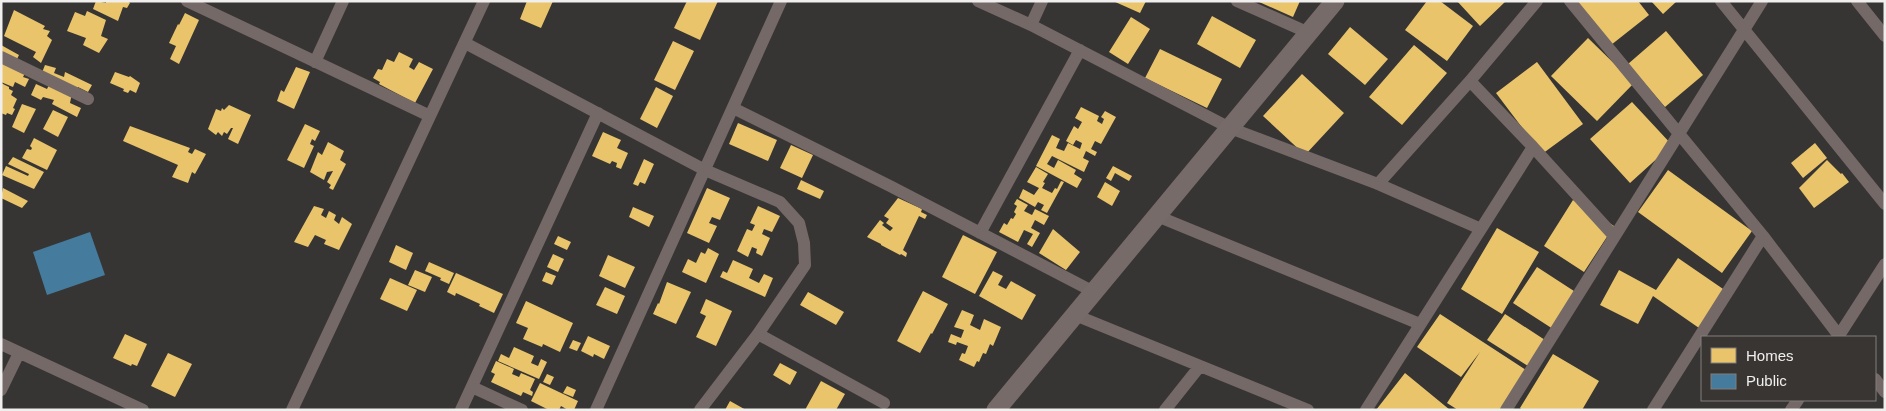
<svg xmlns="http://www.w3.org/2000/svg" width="1886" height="411" viewBox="0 0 1886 411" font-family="Arial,sans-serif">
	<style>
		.homes { fill: #e9c46a }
		.public { fill: #457b9d }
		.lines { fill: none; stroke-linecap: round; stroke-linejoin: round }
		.street { stroke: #756968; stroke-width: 12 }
		.secondary { stroke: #776b6a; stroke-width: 19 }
	</style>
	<rect width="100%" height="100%" fill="#373534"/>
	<path class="homes" d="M96,1L106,3V1H128L130,3L127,8L123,7L118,21L93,9Z
		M527,1H553L541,28L520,19Z
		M687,1H718L700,40L674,28Z
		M1113,1H1146L1140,13Z
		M1257,1H1300L1293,17Z
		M1427,1H1440L1473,26L1447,61L1405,30Z
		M1457,1H1506L1480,26Z
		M1576,1H1638L1649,15L1611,45Z
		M1651,1H1677L1663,14Z
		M14,10L45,26L43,29L50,31L47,36L52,40L41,63L33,57L36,52L4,36Z
		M87,11L106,20L101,36L108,39L99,53L83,45L86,38L67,31L75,12L85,16Z
		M185,13L199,20L179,64L170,59L176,46L169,43L178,24L179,25Z
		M1212,16L1256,40L1240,68L1197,44Z
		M1131,17L1150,29L1128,64L1109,52Z
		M1350,27L1388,59L1365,85L1328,54Z
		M1666,31L1703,75L1665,107L1628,64Z
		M1588,38L1634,83L1597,121L1551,76Z
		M673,41L694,51L675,90L654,80Z
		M1,45L19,55L16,61L29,66L23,77L29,79L25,87L15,82L13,87L1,82Z
		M1414,45L1447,73L1402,125L1369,97Z
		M1160,49L1222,79L1207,108L1145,78Z
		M399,52L413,59L409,67L414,70L419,62L433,69L415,103L379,84L380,82L373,78L378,69L382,70L387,59L394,62Z
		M1537,62L1583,124L1542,154L1496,93Z
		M45,65L56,68L54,73L64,77L65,72L92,85L88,92L78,87L74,94L72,93L70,103L81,108L77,117L52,104L54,100L43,97L41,100L31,95L36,84L47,89L51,81L41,75Z
		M296,67L310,72L294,109L277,101L281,90L284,92Z
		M115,72L129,77L130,76L140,83L136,93L130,90L128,93L123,91L124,89L110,83Z
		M1302,74L1344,113L1305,155L1263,116Z
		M1,83L9,87V89L13,91L11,95L17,99L13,108L15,109L12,115L7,113L6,115L1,113Z
		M656,87L673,96L657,128L640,119Z
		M1632,102L1672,145L1630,183L1590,139Z
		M22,104L36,109L24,133L12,127Z
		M229,105L251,115L238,144L228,139L233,128H231L227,134L224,132L222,136L218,132L216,135L208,129L216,109L221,111L222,108L224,110Z
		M1081,107L1099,116L1097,121L1102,124L1104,119L1101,117L1105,111L1116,117L1101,144L1095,141L1091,149L1097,152L1095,156L1086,151L1083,158L1089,161L1084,172L1052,156L1047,164L1054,168L1058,160L1076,170L1074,174L1082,179L1077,188L1036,166L1052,135L1060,139L1056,148L1064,151L1068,143L1080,149L1082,143L1076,140L1073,145L1066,141L1074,126L1078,129L1082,122L1075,118Z
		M53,110L68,117L58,137L43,129Z
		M738,123L777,140L768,161L729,144Z
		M305,124L320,131L315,141L312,139L310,144L314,146L304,168L287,160Z
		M130,126L190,148L188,152L192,154L195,149L206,154L195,174L192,172L188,183L172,177L178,165L123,141Z
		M603,132L621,140L617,148L628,153L621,169L616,167L617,163L612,161L610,164L592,156Z
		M34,138L57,150L47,170L22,158L27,149L31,150L32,148L30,146Z
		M328,142L344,151L340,160L346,164L333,190L329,188L331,185L327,182L333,171L327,172L324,180L310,172L318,152L322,155Z
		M1815,143L1827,158L1803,178L1791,163Z
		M791,145L813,155L802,178L780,168Z
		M13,157L44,172L34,189L2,175L6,166L28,176L29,174L8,164Z
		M644,159L654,164L645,184L640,182L638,186L633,184Z
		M1827,160L1841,174L1842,173L1849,182L1814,208L1799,188Z
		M1113,166L1132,176L1129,181L1115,173L1111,181L1106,178Z
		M1036,167L1048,174L1043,182L1045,183L1042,188L1052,193L1055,188L1057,189L1061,181L1064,182L1047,213L1041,210L1044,205L1038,202L1035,207L1019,198L1023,189L1034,195L1039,188L1027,182Z
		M1668,170L1752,231L1722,273L1638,212Z
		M801,180L824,191L820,199L797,189Z
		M1105,182L1120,191L1112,206L1097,197Z
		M3,188L28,201L22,208L1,198Z
		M707,188L730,198L720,220L712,217L709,223L717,226L709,243L687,233Z
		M898,198L922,209L921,212L927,215L925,219L919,216L903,250L907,253L906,257L901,254L900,255L881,245V244L867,237L880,220L884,223L882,225L890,231L893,228L886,223L889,219L884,216Z
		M1017,199L1028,205L1024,211L1032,215L1035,209L1049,216L1044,225L1035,220L1031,228L1040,233L1032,247L1027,244L1033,234L1024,230L1018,242L999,232L1004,223L1007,225L1011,218L1013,219L1016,214L1014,212L1017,206L1014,204Z
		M1573,200L1614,226L1584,272L1544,246Z
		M314,206L324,209L321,215L326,218L329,211L336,215L334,220L339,224L342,217L352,224L339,250L324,244L326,240L315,235L308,247L294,242Z
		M758,206L780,216L772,232L764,229L762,234L770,238L762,256L756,253L757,249L752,247L748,257L737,251L747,229L752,231L755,225L750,223Z
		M633,207L654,216L649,227L629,217Z
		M1497,228L1539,252L1502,314L1461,289Z
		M1053,229L1080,252L1066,270L1039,253Z
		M963,235L997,252L975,294L942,277Z
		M558,236L571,242L567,250L554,244Z
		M396,245L413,253L406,270L389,262Z
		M708,248L719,254L706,283L682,272L688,259L696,263L701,252L705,254Z
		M553,254L564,259L558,272L547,267Z
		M608,255L635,267L625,288L599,276Z
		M1678,258L1726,291L1699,328L1653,296L1638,324L1600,305L1619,270L1656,290Z
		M733,260L753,269L749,278L759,283L764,274L773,278L765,297L720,277L723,271L727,273Z
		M429,262L454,273L449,284L440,280L441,278L425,271Z
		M1537,267L1577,293L1553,329L1513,303Z
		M415,270L432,277L425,292L408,285Z
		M993,271L1003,276L998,285L1006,289L1011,281L1036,295L1022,320L979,296Z
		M546,272L556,276L552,285L542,281Z
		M456,273L503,294L494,313L479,306L480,304L456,293L455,296L447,292Z
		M390,278L417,290L407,311L380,299Z
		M667,282L691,292L676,324L653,314L658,303L659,304Z
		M605,287L625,296L617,314L596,305Z
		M923,291L948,304L932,334L931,333L920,353L897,341Z
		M808,292L844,312L836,325L800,305Z
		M706,299L732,311L716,346L696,337L706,316L700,313Z
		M526,301L573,323L560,352L543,344L542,347L523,339L528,328L516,323Z
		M962,310L974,315L970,325L980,330L984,319L1001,327L993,346L990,344L986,354L983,353L979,362L977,361L974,367L959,360L962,353L965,354L968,346L957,342L956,345L948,342L951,334L961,338L964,330L954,327Z
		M1440,314L1529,372L1505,410H1458L1447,403L1480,352L1461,377L1417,347Z
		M1505,314L1545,340L1528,366L1487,340Z
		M125,334L147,344L137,366L132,364L131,366L113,358Z
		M588,336L610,346L604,359L594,354L593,357L581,351Z
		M573,340L581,343L577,351L569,348Z
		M514,347L534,356L531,363L538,366L541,359L547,362L539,379L498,361L501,354L509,358Z
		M168,353L192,364L175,397L151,386Z
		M1553,354L1599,381L1582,410H1522L1520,408Z
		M496,361L514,369L512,374L519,377L521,373L535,379L530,390L533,392L532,396L523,392L521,396L491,382L495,374L491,372Z
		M780,363L797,372L790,385L773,375Z
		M1405,373L1450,410H1376Z
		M547,374L554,377L550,385L543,382Z
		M821,381L845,394L836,410H805Z
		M540,383L578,401L574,410H568L561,406L559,410H549L531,401Z
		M567,386L576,390L573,397L563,393Z
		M730,401L746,410H725Z"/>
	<path class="public" d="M90,232L105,275L47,295L33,252Z"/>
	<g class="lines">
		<path class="street" d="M187,1L430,116
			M978,1L1031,25L1230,128L1378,184L1481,229
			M1237,1L1309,33
			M1570,1L1763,236L1840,337
			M1721,1L1885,204
			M1857,1L1885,36
			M1031,25L1042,1
			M465,43L705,170L780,202L799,223L804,243L805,265L758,334L700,410
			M1,57L88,99
			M315,62L343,1
			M1470,81L1533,147L1614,236
			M733,108L890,186L1094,292
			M1378,184L1470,81L1537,1
			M1157,216L1420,324
			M980,233L1080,50
			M1075,315L1308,410
			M758,334L884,403
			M1838,337L1885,264
			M1,344L143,410
			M1875,379L1885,392
			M472,387L522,410
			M1,390L19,353
			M292,410L484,1
			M461,410L598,113
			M596,410L781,1
			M1165,410L1200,366
			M1366,410L1533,147
			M1506,410L1762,1
			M1653,410L1763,236
			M1791,410L1798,400"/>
		<path class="secondary" d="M996,410L1335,1"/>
	</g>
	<rect width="1886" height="411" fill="none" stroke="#f1efed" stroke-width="5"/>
	<rect x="1701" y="336" width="175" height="65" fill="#383533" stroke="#827f7d"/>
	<rect x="1711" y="348" width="25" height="15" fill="#e9c46a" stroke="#827f7d"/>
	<text x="1746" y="361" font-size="15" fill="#f1efed">Homes</text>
	<rect x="1711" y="374" width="25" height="15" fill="#457b9d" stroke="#827f7d"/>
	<text x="1746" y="386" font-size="15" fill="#f1efed">Public</text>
</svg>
